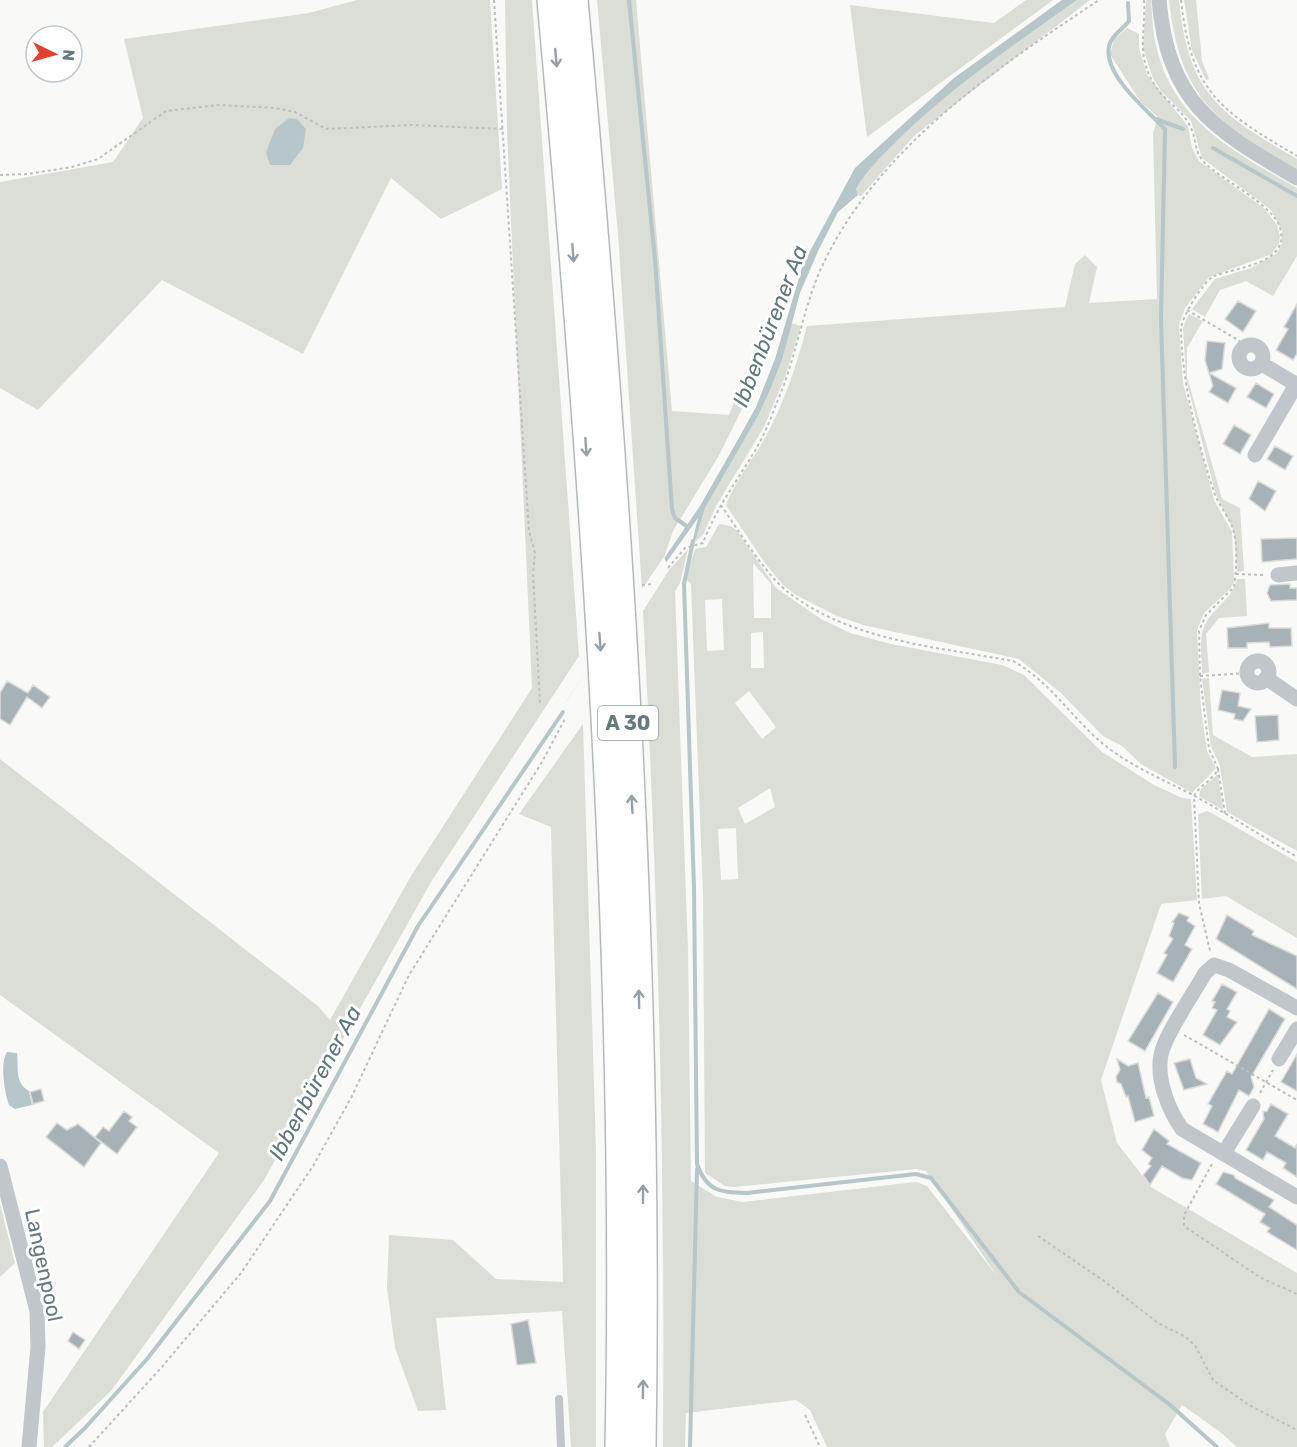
<svg xmlns="http://www.w3.org/2000/svg" width="1297" height="1447" viewBox="0 0 1297 1447" font-family="Rubik,sans-serif">
	<style>
		.green { fill: #daded6; fill-rule: evenodd }
		.water { fill: #b7c6c8 }
		.pier { fill: #f9f9f7 }
		.lines { fill: none; stroke-linecap: round; stroke-linejoin: round }
		.stream { stroke: #b7c6c8; stroke-width: 4 }
		.building { fill: #a7b2b6; stroke: #dbdbd9; stroke-width: 1.5 }
		.highway-casing { stroke: #b4b9bc; stroke-width: 30 }
		.path { stroke: #bbbfc1; stroke-width: 2; stroke-dasharray: 3 3; stroke-linecap: butt }
		.lane { stroke: #c0c6c9; stroke-width: 8 }
		.street { stroke: #c0c6c9; stroke-width: 15 }
		.highway { stroke: #fff; stroke-width: 27 }
		.oneway { stroke: #93a1a7 }
		.labels { text-anchor: middle; dominant-baseline: central; stroke-width: 6; stroke-linejoin: round; paint-order: stroke }
		.shield { fill: #fff; stroke: #93a1a7; stroke-width: 1.5 }
		.shield-label { font-size: 20px; font-weight: bold; fill: #657981 }
		.street-label { font-size: 21px; fill: #657981; stroke: #fff }
		.water-label { font-size: 22px; font-style: italic; fill: #60777b; stroke: #fff }
	</style>
	<rect width="100%" height="100%" fill="#f9f9f7"/>
	<path class="green" d="M357,0H490L502,189L441,219L391,178L303,354L162,280L38,410L0,388V182L113,162L143,118L124,39L309,13Z
		M505,0H532L579,656L431,882L264,1180L111,1391L52,1447H44L43,1412L219,1153L0,995V759L318,1006L330,1020L411,876L532,688L507,131Z
		M597,0H636L672,411L729,415L759,338L762,369L718,457L673,531L664,557L642,589L618,235Z
		M1026,0H1053L867,137L850,5L994,23Z
		M1077,0H1090L914,136L861,196L858,195L856,189C868,168 888,150 905,133C958,83 1018,42 1077,0Z
		M1146,0H1151C1152,9 1152,19 1153,28C1164,116 1228,148 1297,188V256L1273,296L1246,281L1220,290L1205,317L1192,309L1215,279L1251,268L1276,254L1282,244V230L1271,210L1202,158L1191,121L1161,91L1153,78L1143,48Z
		M1169,0H1179C1188,94 1220,114 1297,159V170C1216,122 1180,99 1169,0Z
		M1184,0H1196L1202,61L1209,79L1206,80L1192,51Z
		M1127,28L1139,34V48L1147,75L1188,126L1192,148L1199,161L1265,209L1277,225L1280,236L1279,243L1272,254L1209,277L1185,308L1179,325L1183,383L1214,500L1232,532L1234,582L1230,589L1204,613L1197,630L1201,709L1207,751L1216,768L1192,793L1141,764L1122,746L1103,736L1061,693L1019,659L863,625L837,616L796,595L783,585L765,563L726,505C735,480 754,459 766,436C785,401 797,364 807,326L1065,307L1075,264L1085,255L1097,267L1089,303L1157,299L1153,133L1158,117L1140,101L1110,54L1114,40Z
		M1189,314L1203,321L1187,348V377L1222,499L1240,508L1244,571L1237,572L1234,531L1215,492L1186,379L1183,327Z
		M791,323L801,326L785,377L764,427L716,506L703,535L695,542L705,508L758,416L770,390L782,360Z
		M719,524L731,526L737,531L776,588L821,619L850,633L891,644L1002,665L1024,675L1102,752L1154,785L1182,798L1191,799L1197,900L1161,904L1101,1080L1117,1143L1151,1187L1297,1273V1447H1237L1219,1431L1182,1405L1165,1434L1170,1447H827L810,1410L796,1400L686,1413L685,1447H663C665,1168 658,890 643,611L669,570L688,549L680,583L675,591L688,951L691,1181L717,1197L743,1202L916,1182L927,1186L997,1276L926,1171L916,1169L734,1187L725,1186L705,1173L703,894L691,584L687,580V571L695,549L706,547ZM753,563L771,584V618H754ZM722,599L724,650L707,651L705,600ZM763,632L764,668H751V633ZM749,691L776,727L762,739L735,703ZM770,788L775,807L745,824L738,808ZM736,828L738,879L721,880L718,829Z
		M1237,579H1245L1247,616L1219,618L1206,634L1209,672L1202,674C1202,660 1199,643 1203,630C1209,609 1233,600 1237,579Z
		M1209,678L1213,735L1252,757L1297,754V851L1227,812L1220,766L1211,746L1202,679Z
		M583,724L596,1152V1447H571L562,1311L436,1318L446,1410L418,1411L395,1348L387,1288L389,1235L453,1240L496,1279L563,1282L551,827L519,814Z
		M1218,774L1223,810L1199,796L1201,789Z
		M1208,811L1297,862V938L1226,896L1202,899L1198,814Z
		M0,1204L15,1263L0,1277Z"/>
	<path class="water" d="M1062,0H1077C1018,42 958,83 905,133C888,150 868,168 856,189L858,195L838,212L819,249L800,293L782,360L770,390L758,416L705,508L695,542L692,543L698,518L561,709L700,506L740,436L756,407L775,359L803,264L855,168L954,78Z
		M289,118L297,119L306,129L303,148L290,165H270L266,152L275,129Z
		M7,1052L17,1053C19,1068 14,1082 29,1091L32,1105L15,1109L9,1105C4,1091 0,1063 7,1052Z"/>
	<path class="pier" d="M664,557L668,567L566,718L561,709Z"/>
	<g class="lines">
		<path class="stream" d="M629,0L655,259L672,509L675,518L688,527
			M1128,3L1129,21C1123,29 1111,36 1109,46C1103,75 1148,111 1165,129L1161,319L1175,767
			M1156,119L1183,129
			M1213,148L1297,196
			M693,541L684,584L694,888L697,1164C707,1192 720,1192 747,1193L916,1174L931,1178L1019,1292L1169,1404L1217,1447
			M65,1447L85,1428L147,1359L270,1201L418,926L563,712
			M690,1447L697,1169"/>
	</g>
	<path class="building" d="M1238,301L1256,311L1243,332L1225,319Z
		M1297,304V354L1293,360L1276,350L1288,329L1284,327Z
		M1207,341L1225,343L1222,369L1209,373L1236,388L1228,403L1209,392L1213,386L1205,360Z
		M1256,383L1274,394L1266,408L1247,397Z
		M1234,425L1251,435L1240,454L1223,444Z
		M1275,446L1293,456L1285,470L1267,459Z
		M1258,481L1276,491L1265,511L1249,499Z
		M1297,538V559L1262,562L1261,539Z
		M1290,584V588H1297V600L1271,601L1267,593L1270,585Z
		M1269,623V628H1291L1292,646L1270,647L1269,642L1247,643V648H1228L1227,628Z
		M7,681L28,693L33,685L50,697L42,708L27,697L10,725L0,719V693Z
		M1222,690L1240,693L1238,706L1251,709L1243,721L1234,719L1235,714L1218,710Z
		M1278,715L1279,740L1257,742L1255,716Z
		M1179,913L1189,917L1187,921L1195,926L1185,945L1192,949L1173,982L1157,973L1167,955L1164,953L1173,939L1169,936L1174,923L1172,922Z
		M1227,915L1254,931L1252,935L1297,956V989L1216,939Z
		M1222,984L1237,992L1227,1009L1230,1011L1227,1017L1237,1022L1220,1045L1203,1035L1217,1010L1212,1008L1215,1002L1212,1001Z
		M1158,993L1173,1002L1145,1051L1128,1041Z
		M1269,1009L1285,1019L1251,1077L1254,1087L1249,1096L1239,1090L1218,1132L1203,1124L1212,1106L1208,1104L1227,1071L1232,1074Z
		M1297,1054V1091L1281,1082Z
		M1117,1059L1128,1066L1138,1063L1146,1098L1149,1097L1154,1116L1135,1122L1128,1096L1126,1097L1121,1084L1117,1082L1116,1077L1120,1070Z
		M1190,1059L1196,1078L1207,1084L1184,1090L1174,1063Z
		M41,1089L44,1101L33,1104L30,1092Z
		M1271,1104L1288,1114L1275,1136L1295,1148L1297,1144V1177L1283,1168L1286,1163L1267,1152L1263,1160L1246,1150L1264,1119L1263,1112L1267,1111Z
		M124,1111L132,1117L129,1121L137,1127L117,1154L95,1137L103,1127L109,1131Z
		M57,1123L67,1130L78,1124L101,1143L84,1167L46,1137Z
		M1154,1129L1169,1141L1167,1144L1201,1163L1192,1180L1182,1178L1162,1166L1150,1185L1143,1175L1151,1166L1148,1164L1152,1158L1142,1150Z
		M1223,1172L1234,1175L1235,1178L1274,1200L1269,1207L1297,1225V1250L1267,1232L1270,1228L1260,1222L1265,1214L1216,1184Z
		M528,1320L536,1363L517,1365L511,1324Z
		M73,1332L85,1340L79,1349L68,1341Z"/>
	<g class="lines">
		<g class="highway-casing">
			<path id="highway" d="M551,0C595,480 629,965 619,1447
				M574,0C618,481 650,963 642,1447"/>
		</g>
		<path class="path" d="M494,0L529,531L535,553L533,573L540,704
			M1144,0C1146,33 1135,56 1156,87C1165,101 1181,109 1189,124C1200,144 1190,153 1213,170C1230,183 1271,206 1279,225C1294,264 1236,267 1214,276C1204,280 1181,318 1181,329C1182,383 1197,441 1214,492C1219,507 1231,518 1234,533C1238,548 1236,572 1234,587L1206,615L1199,631L1200,676L1209,749L1218,769C1213,780 1200,785 1194,796L1199,903L1210,951
			M1181,0C1191,93 1221,111 1297,156
			M0,175L28,174L72,167L98,159L166,111L219,105L275,108L295,112L326,129L412,125L503,129
			M1187,310L1238,340L1245,346
			M721,505C738,530 765,574 788,592C851,641 937,647 1013,661C1054,684 1075,724 1111,750C1137,769 1166,781 1195,796C1229,815 1263,837 1297,857
			M668,568L685,548L703,543C717,505 742,475 761,440C767,428 772,415 777,402C797,357 803,304 825,260C882,145 995,69 1099,0
			M1236,574L1266,575
			M642,585L652,584
			M1200,676L1247,673
			M1218,769L1225,814
			M1184,1035L1297,1100
			M1260,1093L1273,1070
			M1212,1164L1184,1215V1226L1261,1278L1297,1294
			M1038,1236L1104,1281L1158,1323L1186,1337L1196,1347L1213,1380L1249,1405L1297,1430
			M805,1415L820,1447
			M89,1447L161,1368L241,1273L313,1166L351,1098L409,975L542,762L566,717"/>
		<path class="lane" d="M559,1399L561,1447"/>
		<path class="street" d="M1159,0C1168,104 1215,130 1297,178
			M1239 357a12 12 0 1 1 24 0a12 12 0 1 1-24 0Z
			M1262,364L1297,385
			M1255,455L1297,383
			M1278,575L1297,573
			M1247 672a11 11 0 1 1 22 0a11 11 0 1 1-22 0Z
			M1266,678L1297,699
			M1297,1008L1229,970L1214,965L1205,973C1194,993 1164,1036 1161,1055C1156,1079 1169,1111 1182,1129L1297,1197
			M1279,1059L1297,1029
			M1224,1153L1253,1106
			M0,1166L37,1311L38,1347L29,1447"/>
		<use href="#highway" class="highway"/>
	</g>
	<defs><path id="oneway-shaft" d="M-6 0H5M1.5-3L5.5 0L1.5 3" fill="none" stroke-width="1.6" stroke-linecap="round" stroke-linejoin="round" transform="scale(1.5)"/></defs>
	<g class="oneway">
		<use href="#oneway-shaft" transform="translate(556 58) rotate(85)"/>
		<use href="#oneway-shaft" transform="translate(573 253) rotate(86)"/>
		<use href="#oneway-shaft" transform="translate(586 447) rotate(86)"/>
		<use href="#oneway-shaft" transform="translate(600 642) rotate(86)"/>
		<use href="#oneway-shaft" transform="translate(632 804) rotate(-93)"/>
		<use href="#oneway-shaft" transform="translate(639 999) rotate(-91)"/>
		<use href="#oneway-shaft" transform="translate(643 1194) rotate(-90)"/>
		<use href="#oneway-shaft" transform="translate(643 1389) rotate(-89)"/>
	</g>
	<g class="labels">
		<rect class="shield" x="598" y="706" width="60" height="34" rx="4.5"/>
		<g class="shield-label">
			<text x="628" y="723">A 30</text>
		</g>
		<g class="street-label">
			<text transform="translate(44 1265) rotate(78)">Langenpool</text>
		</g>
		<g class="water-label">
			<text transform="translate(770 326) rotate(-69)">Ibbenbürener Aa</text>
			<text transform="translate(315 1083) rotate(-62)">Ibbenbürener Aa</text>
		</g>
	</g>
	<g transform="translate(54 54) rotate(95)"><circle r="28" fill="#ffffff" stroke="#c1c9cd" stroke-width="1.5"/>
	<path d="M0-4.5L10 22L0 15L-10 22Z" fill="#e1422f"/>
	<text y="-9" font-size="16" font-weight="bold" text-anchor="middle" fill="#657981">N</text>
	</g>
</svg>
